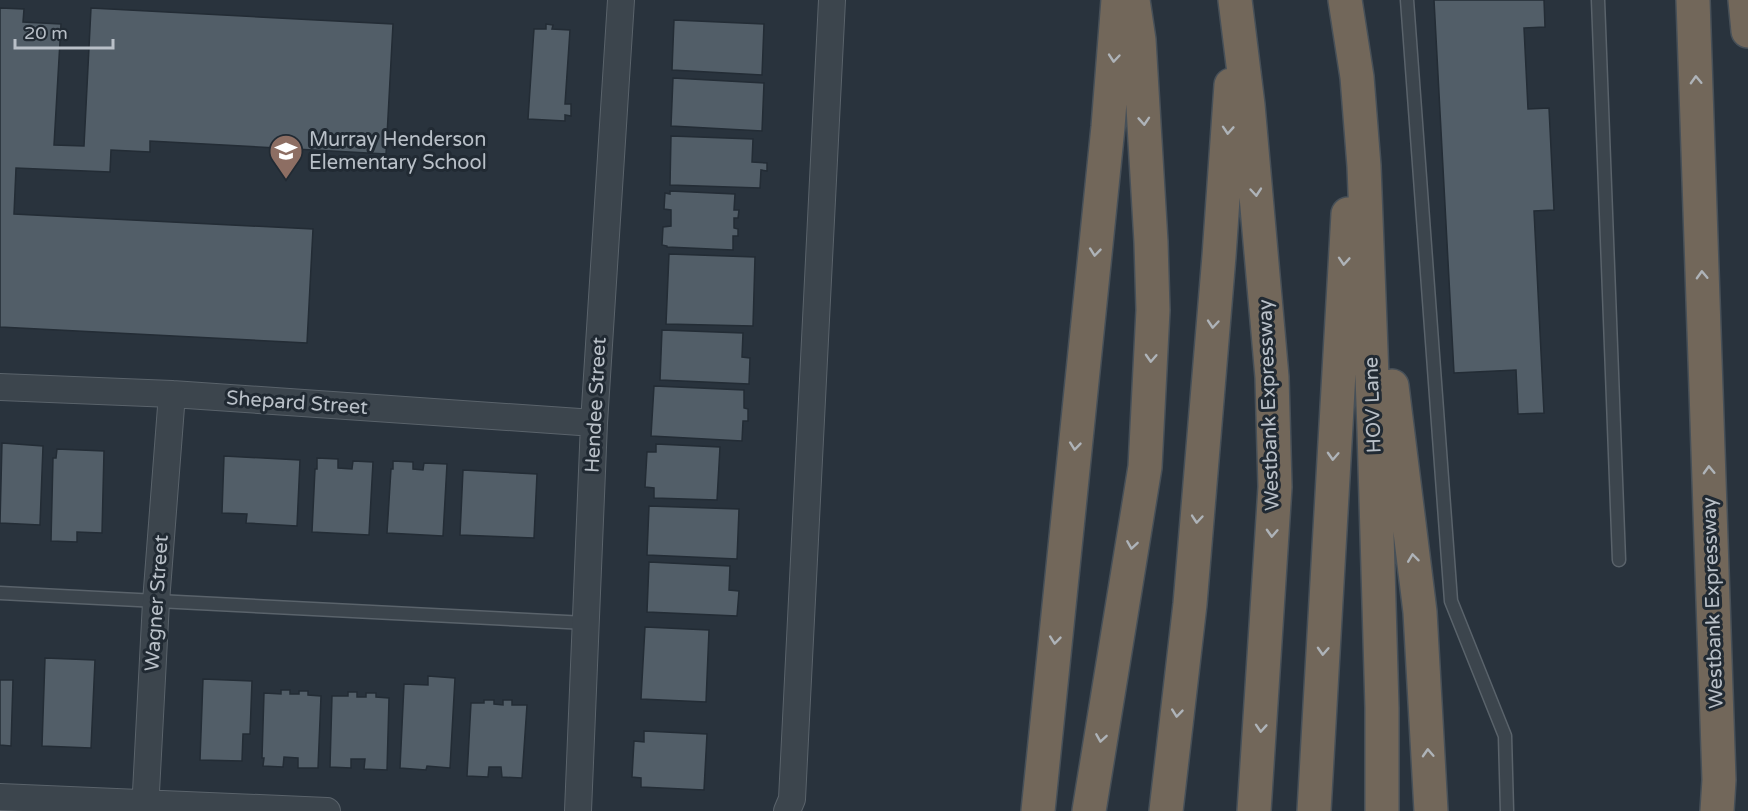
<svg xmlns="http://www.w3.org/2000/svg" width="1748" height="811" viewBox="0 0 1748 811" font-family="'Varela Round',sans-serif">
	<style>
		.building { fill: #525e68; stroke: #232c35; stroke-width: 1.5 }
		.lines { fill: none; stroke-linecap: round; stroke-linejoin: round }
		.service-casing { stroke: #5a636b; stroke-width: 15 }
		.minor-casing { stroke: #5a636b; stroke-width: 28 }
		.motorway-casing { stroke: #475058; stroke-width: 36 }
		.service { stroke: #3c454d; stroke-width: 12 }
		.minor { stroke: #3c454d; stroke-width: 26 }
		.motorway { stroke: #72675a; stroke-width: 33 }
		.oneway { stroke: #aeb3b8 }
		.labels { text-anchor: middle; dominant-baseline: central; stroke-width: 6; stroke-linejoin: round; paint-order: stroke }
		.poi-label { font-size: 20px; fill: #b9c0c8; stroke: #212a33; text-anchor: start }
		.street-label { font-size: 20px; fill: #b9c0c8; stroke: #212a33 }
	</style>
	<rect width="100%" height="100%" fill="#29333d"/>
	<path class="building" d="M1434,0H1544L1545,27L1524,28L1528,109L1549,108L1554,210L1534,211L1544,413L1518,414L1516,370L1454,373Z
		M0,8L24,9L23,22L61,24L54,145L84,146L91,8L393,24L386,154L150,141V152L111,150L110,172L16,168L14,214L313,229L307,343L0,327Z
		M674,20L764,24L762,75L672,70Z
		M546,24L553,25L552,29L570,30L565,104H571V116L565,115V121L528,119L534,29H546Z
		M673,78L764,83L762,131L671,126Z
		M671,136L753,139L752,162L767,163V171L761,170L760,188L670,185Z
		M670,191L735,194L734,210H739L738,218H734V228L738,229V236H733V250L667,247V246L662,245L663,227L671,226V210L664,209L665,193L670,194Z
		M669,254L755,257L753,326L666,324Z
		M662,330L743,333L742,357L750,358L749,384L660,380Z
		M654,386L744,390V408L748,409V421H743L742,441L651,436Z
		M2,443L43,446L40,525L0,523Z
		M656,444L720,447L717,500L654,498V488L645,487L647,452H656Z
		M57,449L104,451L102,533L77,532V542L51,541L53,458H56Z
		M224,456L300,460L297,526L246,523L247,514L222,513Z
		M317,458L338,459V468L352,469L353,461L373,462L369,535L312,532L315,469H317Z
		M393,461L413,462V469L423,470L424,463L447,464L443,536L387,533L391,469H393Z
		M463,470L537,474L534,538L460,535Z
		M649,506L739,509L737,559L647,555Z
		M649,562L730,566L729,590L739,591L737,616L647,612Z
		M645,627L709,630L706,702L641,699Z
		M45,658L95,660L91,748L42,746Z
		M428,676L455,678L450,768L427,766L426,770L400,768L404,684L428,685Z
		M203,679L252,681L250,734H243L242,761L200,760Z
		M0,680H13L11,746L0,745Z
		M281,690H290V694H299V691H308V695L321,696L318,768H298V758L284,757L283,767L263,766L264,758H262L264,693L281,694Z
		M348,692H357V697H366V693H376V697L389,698L387,770L364,769L365,759H351V768L330,767L332,696H348Z
		M484,700H494V704L503,705V700H512V705H527L522,778L502,777L501,767H489L488,777L467,776L471,703H484Z
		M644,731L707,734L704,790L641,787V778L632,777L634,741L644,742Z"/>
	<g class="lines">
		<g class="service-casing">
			<path id="service" d="M1407,0L1451,601L1505,736L1507,811
				M1598,0L1619,560
				M0,593L586,623"/>
		</g>
		<g class="minor-casing">
			<path id="minor" d="M0,387L172,394L594,423
				M0,797L327,811
				M145,811L156,602L172,394
				M578,811L594,423L621,0
				M787,811L792,799L832,0"/>
		</g>
		<g class="motorway-casing">
			<path id="motorway" d="M1235,0L1248,105L1272,377L1275,487L1254,811
				M1345,0L1357,77L1364,166L1374,430L1382,708V811
				M1693,0L1719,780L1717,811
				M1745,0L1748,31
				M1392,386L1420,612L1431,811
				M1038,811L1108,127L1118,0
				M1089,811L1145,467L1153,310L1151,242L1139,40L1133,0
				M1166,811L1190,604L1219,256L1231,85
				M1314,811L1348,214"/>
		</g>
		<use href="#service" class="service"/>
		<use href="#minor" class="minor"/>
		<use href="#motorway" class="motorway"/>
	</g>
	<defs><path id="oneway-chevron" d="M-2-3.5L2.5 0L-2 3.5" fill="none" stroke-width="1.6" stroke-linecap="round" stroke-linejoin="round" transform="scale(1.5)"/></defs>
	<g class="oneway">
		<use href="#oneway-chevron" transform="translate(1114 58) rotate(95)"/>
		<use href="#oneway-chevron" transform="translate(1696 80) rotate(-92)"/>
		<use href="#oneway-chevron" transform="translate(1144 121) rotate(86)"/>
		<use href="#oneway-chevron" transform="translate(1228 130) rotate(94)"/>
		<use href="#oneway-chevron" transform="translate(1256 192) rotate(85)"/>
		<use href="#oneway-chevron" transform="translate(1095 252) rotate(96)"/>
		<use href="#oneway-chevron" transform="translate(1344 261) rotate(94)"/>
		<use href="#oneway-chevron" transform="translate(1702 275) rotate(-92)"/>
		<use href="#oneway-chevron" transform="translate(1213 324) rotate(95)"/>
		<use href="#oneway-chevron" transform="translate(1151 358) rotate(93)"/>
		<use href="#oneway-chevron" transform="translate(1075 446) rotate(96)"/>
		<use href="#oneway-chevron" transform="translate(1333 456) rotate(93)"/>
		<use href="#oneway-chevron" transform="translate(1709 470) rotate(-92)"/>
		<use href="#oneway-chevron" transform="translate(1197 519) rotate(95)"/>
		<use href="#oneway-chevron" transform="translate(1272 533) rotate(93)"/>
		<use href="#oneway-chevron" transform="translate(1132 545) rotate(99)"/>
		<use href="#oneway-chevron" transform="translate(1413 558) rotate(-97)"/>
		<use href="#oneway-chevron" transform="translate(1055 640) rotate(96)"/>
		<use href="#oneway-chevron" transform="translate(1323 651) rotate(93)"/>
		<use href="#oneway-chevron" transform="translate(1177 713) rotate(96)"/>
		<use href="#oneway-chevron" transform="translate(1261 728) rotate(94)"/>
		<use href="#oneway-chevron" transform="translate(1101 738) rotate(99)"/>
		<use href="#oneway-chevron" transform="translate(1428 753) rotate(-93)"/>
	</g>
	<defs>
		<g id="school-pin" transform="scale(1.725)"><path d="M0 17L-7.5 6A9.5 9.5 0 1 1 7.5 6Z" fill="#8d6e63" stroke="#212a33"/><path d="M0-5L7-2L0 1L-7-2ZM-4 1L0 2.5L4 1V4Q0 6-4 4Z" fill="#fff"/></g>
	</defs>
	<g fill-rule="evenodd">
		<use href="#school-pin" x="286" y="151"/>
	</g>
	<g class="labels">
		<g class="poi-label">
			<text x="309" y="140">Murray Henderson<tspan x="309" dy="23">Elementary School</tspan></text>
		</g>
		<g class="street-label">
			<text transform="translate(297 403) rotate(4)">Shepard Street</text>
			<text transform="translate(596 405) rotate(-87)">Hendee Street</text>
			<text transform="translate(1269 405) rotate(-92)">Westbank Expressway</text>
			<text transform="translate(1373 405) rotate(-92)">HOV Lane</text>
			<text transform="translate(157 603) rotate(-86)">Wagner Street</text>
			<text transform="translate(1713 603) rotate(-92)">Westbank Expressway</text>
		</g>
	</g>
	<path d="M15 39v9h98v-9" fill="none" stroke="#b9c0c8" stroke-width="3"/>
	<text x="24" y="39" font-size="18" fill="#b9c0c8" stroke="#212a33" stroke-width="4.5" paint-order="stroke">20 m</text>
</svg>
